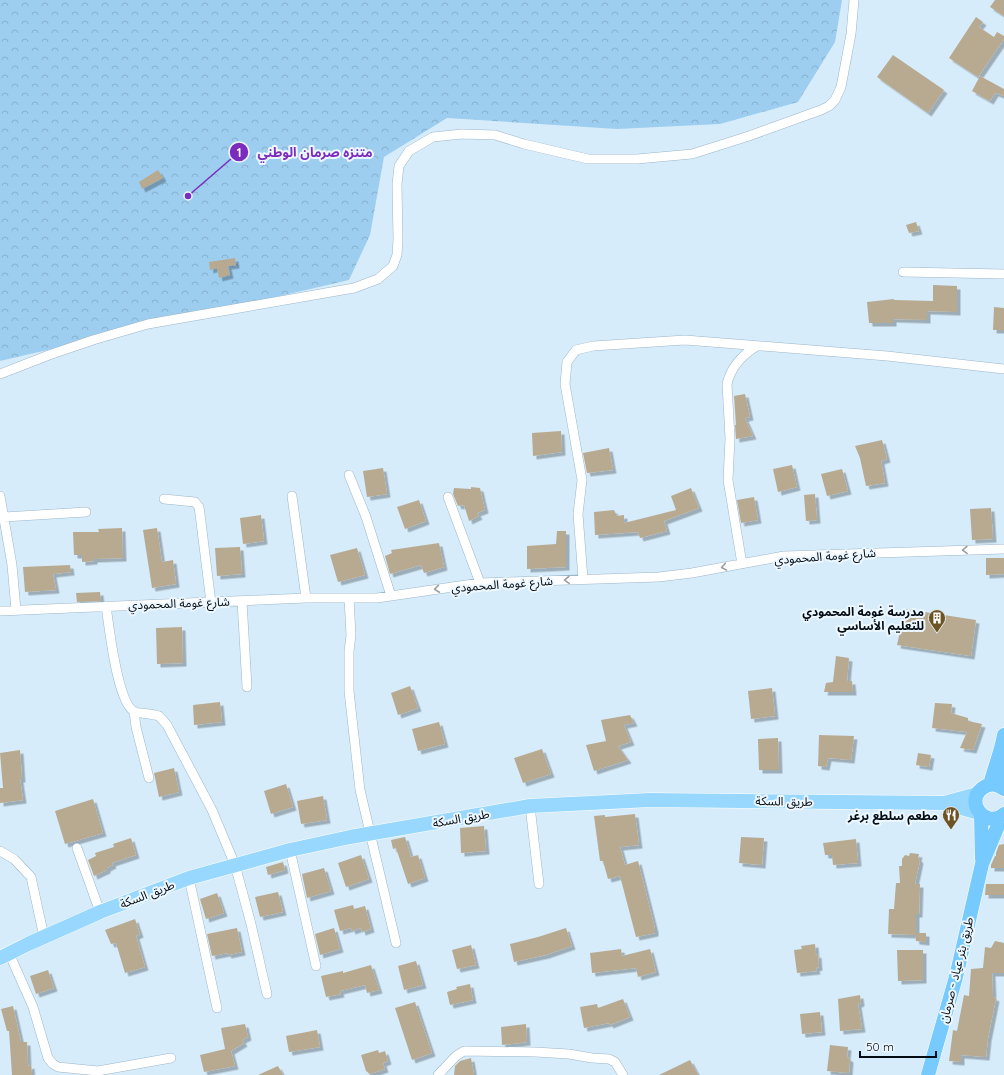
<svg xmlns="http://www.w3.org/2000/svg" width="1004" height="1075" viewBox="0 0 1004 1075" font-family="Quicksand,'Noto Sans Arabic',sans-serif">
	<style>
		.forest { fill: url(#forest-crowns) }
		.building { fill: #b8aa90; filter: url(#shadow) }
		.lines { fill: none; stroke-linecap: round; stroke-linejoin: round }
		.minor-casing { stroke: #9cb6c9; stroke-width: 10 }
		.primary-casing { stroke: #fff; stroke-width: 15 }
		.trunk-casing { stroke: #fff; stroke-width: 15 }
		.minor { stroke: #fff; stroke-width: 9 }
		.primary { stroke: #98d7fe; stroke-width: 14 }
		.trunk { stroke: #76cafe; stroke-width: 14 }
		.oneway { stroke: #9b9ea1 }
		.labels { text-anchor: middle; dominant-baseline: central; stroke-width: 4; stroke-linejoin: round; paint-order: stroke }
		.street-label { font-size: 12px; fill: #040c13; stroke: #ecf7ff }
		.poi-label { font-size: 12px; font-weight: bold; fill: #040c13; stroke: #ecf7ff; text-anchor: end }
		.leader { fill: none; stroke: #7b2cbf; stroke-width: 1.5 }
		.callout-dot { fill: #7b2cbf; stroke: #ecf7ff; stroke-width: 1.5 }
		.mark-label { font-size: 12px; text-anchor: middle; font-weight: bold; fill: #fff }
		.callout-label { font-size: 13px; text-anchor: middle; font-weight: bold; fill: #7b2cbf; stroke: #ecf7ff; stroke-width: 4; stroke-linejoin: round; paint-order: stroke }
	</style>
	<defs>
		<pattern id="forest-crowns" width="20" height="18" patternUnits="userSpaceOnUse"><rect width="20" height="18" fill="#9dcef0"/><path d="M2 6a3 3 0 1 1 6 0M12 15a3 3 0 1 1 6 0" fill="none" stroke="#86b0cd"/></pattern>
		<filter id="shadow"><feDropShadow dx="3.5" dy="3.5" stdDeviation="0" flood-color="#0004"/></filter>
	</defs>
	<rect width="100%" height="100%" fill="#d6ecfb"/>
	<path class="forest" d="M0,0H842L835,42L798,102L720,124L617,129L447,118L384,157L370,235L349,280L0,361Z"/>
	<path class="building" d="M995,0H1004V16L990,7Z
		M976,17L983,22L979,27L994,37L997,32L1004,36V39L978,77L949,58Z
		M893,55L944,90L928,113L877,77Z
		M980,76L1004,89V96L995,93L990,101L972,91Z
		M158,170L163,178L142,189L139,182Z
		M916,222L919,231L909,233L906,225Z
		M235,258L236,265L228,266L230,275L219,278L217,268L210,270L209,262Z
		M933,285L957,286V312L927,311V320L893,319V323H869L867,302L894,299V300L933,301Z
		M994,307L1004,308V330H993Z
		M745,394L750,417L745,418L753,436L736,439L735,425H736L734,396Z
		M561,431L562,452L533,456L532,433Z
		M882,440L887,459L881,461L885,483L866,486L860,458L855,446Z
		M609,448L613,470L587,473L583,453Z
		M792,465L797,487L778,492L773,469Z
		M383,468L387,494L367,497L363,471Z
		M842,469L848,491L827,496L821,474Z
		M471,487L480,488L485,510L477,513L479,516L469,521L464,505L458,506L453,494L454,488L471,489Z
		M691,488L699,508L664,521L667,531L640,538L638,532L595,535L594,512L614,510L617,516L624,515V523L676,510L671,496Z
		M815,494L817,520L806,521L804,495Z
		M754,497L758,520L741,523L737,500Z
		M419,500L426,521L405,529L397,507Z
		M991,508L993,539L972,540L970,509Z
		M261,515L264,541L243,544L240,518Z
		M122,528L123,558L94,559V561L82,562V555H74L73,532H99L98,529Z
		M157,528L162,562L173,560L176,584L152,588L143,530Z
		M557,531H566V567L527,569V546L556,544Z
		M439,543L444,567L424,573L421,565L390,574L385,556L392,553L391,550Z
		M240,547L242,574L217,576L215,548Z
		M357,548L365,575L338,582L330,555Z
		M986,558H1004V574L986,575Z
		M70,565L71,572L53,574L56,590L25,592L23,567Z
		M100,592L101,601L77,602L76,593Z
		M905,609L976,620L971,656L897,645Z
		M182,627L183,663L157,664L156,628Z
		M836,656L849,658L847,681H852L853,692H824L826,683L833,682Z
		M410,686L418,708L398,715L391,693Z
		M772,688L775,716L751,719L748,691Z
		M220,702L222,722L194,725L193,705Z
		M935,703L952,704L951,713L968,718V721L982,724L973,750L960,748L967,732L932,728Z
		M630,715L634,723L624,725L631,742L618,746L628,760L594,771L586,745L606,741L601,720Z
		M439,722L445,744L418,751L412,729Z
		M819,735L854,736L851,760L828,758L826,767L818,766Z
		M778,738L779,770H759L758,739Z
		M542,749L551,774L523,783L514,758Z
		M20,750L22,779H20L23,800L0,803V788H3L0,753Z
		M918,753L931,755L929,767L916,765Z
		M174,768L179,792L159,797L154,773Z
		M286,784L293,807L271,814L264,791Z
		M323,796L327,820L301,824L297,801Z
		M93,799L103,833L65,844L55,811Z
		M635,814L639,845L620,847L625,865L638,861L655,929V933L636,937L620,876L608,879L603,861H600L594,816L605,815V817Z
		M484,826L486,851L461,853L460,828Z
		M405,837L411,857L418,855L425,878L408,884L396,848L393,849L391,840Z
		M741,837L764,838L762,865L739,863Z
		M131,838L136,855L112,863L113,865L107,868V870L94,876L88,860L96,856L95,853L114,847L113,844Z
		M856,839L858,863L833,865L832,855H825L823,843Z
		M1004,844V868H991V865L995,856H996V853L999,845Z
		M910,853L919,854L918,858L920,860L915,884H920L919,914H916V933H926V942L916,941L915,935L888,934L889,909H894L896,883H900L899,866H902V859L905,855L909,856Z
		M361,855L369,879L346,887L338,863Z
		M283,862L285,870L268,875L266,867Z
		M324,868L331,891L307,898L302,874Z
		M986,884H1004V895H985Z
		M278,892L283,912L260,917L255,897Z
		M217,893L224,913L206,919L200,899Z
		M353,905L354,909L365,906L371,929L362,932L361,928L352,931L351,928L340,931L334,910Z
		M135,919L140,934L136,936L145,967L125,973L116,943L111,944L105,930Z
		M237,928L242,952L228,955L227,953L212,956L207,934Z
		M334,928L340,949L320,955L315,934Z
		M566,928L572,946L546,955L514,962L510,944L538,937Z
		M995,941L1004,943V973H992L993,997L996,998L988,1038L986,1057L961,1055V1062L949,1061L953,1030L957,1031L964,995L969,996L971,969L983,968L985,947L991,948Z
		M815,944L816,955L818,954L819,967L816,968L817,971L797,973L794,950L802,949L801,946Z
		M471,945L476,965L457,969L452,950Z
		M621,949L622,956L650,949L656,972L638,977L636,968L592,973L590,953Z
		M897,950H923V980L898,981Z
		M416,961L423,985L404,990L398,966Z
		M371,965L379,990L367,993L365,985L340,991L341,994L326,997L321,976L343,971V973Z
		M48,970L54,988L36,994L30,976Z
		M470,984L473,1000L450,1005L447,992L457,989L456,987Z
		M860,995L861,1003L858,1004L862,1029L840,1031L838,999Z
		M623,999L630,1017L610,1025L609,1023L584,1028L580,1007L597,1004L598,1008Z
		M415,1002L432,1053L412,1060L395,1008Z
		M13,1006L21,1042H27L28,1066L31,1065L32,1075H12L9,1031H7L1,1009Z
		M820,1012L822,1032L802,1034L800,1014Z
		M245,1024L248,1037L242,1040L244,1043L231,1051L235,1066L204,1072L200,1055L225,1049L221,1028Z
		M526,1024L527,1042L502,1045L501,1027Z
		M317,1030L320,1047L289,1052L286,1036Z
		M830,1045L848,1047L847,1057L850,1059L849,1073L827,1071Z
		M378,1050L379,1053L385,1051L388,1061L383,1063L385,1069L370,1074L366,1071L361,1055Z
		M471,1058L474,1075H454L455,1066L460,1061Z
		M690,1060L698,1075H659Z
		M278,1066L283,1075H258Z"/>
	<g class="lines">
		<g class="minor-casing">
			<path id="minor" d="M903,272L1004,274
				M0,374L49,355L93,340L148,324L354,288L378,279L393,266L397,255L398,240L397,184L399,166L409,151L433,137L462,134L495,135L524,144L588,159H637L692,154L749,136L821,110L829,106L835,100L841,87L851,34L854,0
				M349,475L366,517L391,596
				M0,496L12,565L16,610
				M292,496L306,598
				M448,497L480,583
				M164,499L195,502L199,507L200,514L211,603
				M4,517L86,512
				M742,564L728,480L730,438L727,384C731,367 742,355 757,346
				M583,579L578,514L582,480L565,384L567,362L576,350L593,346L685,340L887,356L1004,369
				M349,598L351,635L349,651V691L360,790L396,943
				M242,601L247,687
				M106,606C109,625 117,704 135,712C139,713 154,714 159,716L167,725L212,810L235,865L251,924L267,994
				M0,611L306,598H377L480,583L659,577L692,573L784,556L1004,549
				M134,711L136,727L149,778
				M530,806L539,884
				M77,848L100,912
				M290,850L316,966
				M0,851L14,859L31,877L44,937
				M189,878L217,1008
				M9,953L33,1007L48,1058L53,1064L58,1067L98,1071L171,1058
				M438,1075L456,1056L464,1051L535,1052L569,1054L592,1058L609,1059L615,1062L623,1075"/>
		</g>
		<g class="primary-casing">
			<path id="primary" d="M944,803L977,794
				M0,958L28,944L100,912L189,878L290,850L350,837L530,806L650,800L944,803L979,813"/>
		</g>
		<g class="trunk-casing">
			<path id="trunk" d="M1002,753L1003,788
				M990,785C994,768 1001,753 1004,735
				M1004,789C998,785 993,783 986,786C961,799 986,831 1004,814
				M981,815L982,859
				M928,1075L956,977L982,864L1002,816"/>
		</g>
		<use href="#minor" class="minor"/>
		<use href="#primary" class="primary"/>
		<use href="#trunk" class="trunk"/>
	</g>
	<defs><path id="oneway-chevron" d="M-2-3.5L2.5 0L-2 3.5" fill="none" stroke-width="1.6" stroke-linecap="round" stroke-linejoin="round"/></defs>
	<g class="oneway">
		<use href="#oneway-chevron" transform="translate(965 550) rotate(179)"/>
		<use href="#oneway-chevron" transform="translate(724 567) rotate(170)"/>
		<use href="#oneway-chevron" transform="translate(567 580) rotate(178)"/>
		<use href="#oneway-chevron" transform="translate(437 589) rotate(172)"/>
	</g>
	<defs>
		<g id="building-pin" transform="scale(0.9)"><path d="M0 17L-7.5 6A9.5 9.5 0 1 1 7.5 6Z" fill="#6c5424" stroke="#ecf7ff"/><path d="M-4-6H4V6H1V3H-1V6H-4ZM-2.5-4.3h1.7v1.8h-1.7ZM.8-4.3h1.7v1.8H.8ZM-2.5-1h1.7V.8h-1.7ZM.8-1h1.7V.8H.8Z" fill="#fff"/></g>
		<g id="restaurant-pin" transform="scale(0.9)"><path d="M0 17L-7.5 6A9.5 9.5 0 1 1 7.5 6Z" fill="#6c5424" stroke="#ecf7ff"/><path d="M-5-6h1v4h1v-4h1v4h1v-4h1v5L-1.5 .5V6h-2V.5L-5-1ZM5-6V6H3V1.5H1.5Q1.5-4 5-6Z" fill="#fff"/></g>
	</defs>
	<g fill-rule="evenodd">
		<use href="#building-pin" x="937" y="618"/>
		<use href="#restaurant-pin" x="951" y="815"/>
	</g>
	<g class="labels">
		<g class="street-label">
			<text transform="translate(825 556) rotate(-4)">شارع غومة المحمودي</text>
			<text transform="translate(502 584) rotate(-4)">شارع غومة المحمودي</text>
			<text transform="translate(179 603) rotate(-2)">شارع غومة المحمودي</text>
			<text transform="translate(784 801) rotate(1)">طريق السكة</text>
			<text transform="translate(461 818) rotate(-10)">طريق السكة</text>
			<text transform="translate(147 894) rotate(-21)">طريق السكة</text>
			<text transform="translate(956 970) rotate(-76)">طريق بئر عياد - صرمان</text>
		</g>
		<g class="poi-label">
			<text x="924" y="611">مدرسة غومة المحمودي<tspan x="924" dy="14">للتعليم الأساسي</tspan></text>
			<text x="938" y="815">مطعم سلطع برغر</text>
		</g>
	</g>
	<path class="leader" d="M188 196L239 152"/>
	<g class="callout-dot">
		<circle cx="188" cy="196" r="4"/>
		<circle cx="239" cy="152" r="10"/>
	</g>
	<g class="mark-label">
		<text x="239" y="157">1</text>
	</g>
	<g class="callout-label">
		<text x="315" y="157">متنزه صرمان الوطني</text>
	</g>
	<path d="M860 1051v6h76v-6" fill="none" stroke="#040c13" stroke-width="2"/>
	<text x="866" y="1051" font-size="12" fill="#040c13" stroke="#ecf7ff" stroke-width="3" paint-order="stroke">50 m</text>
</svg>
